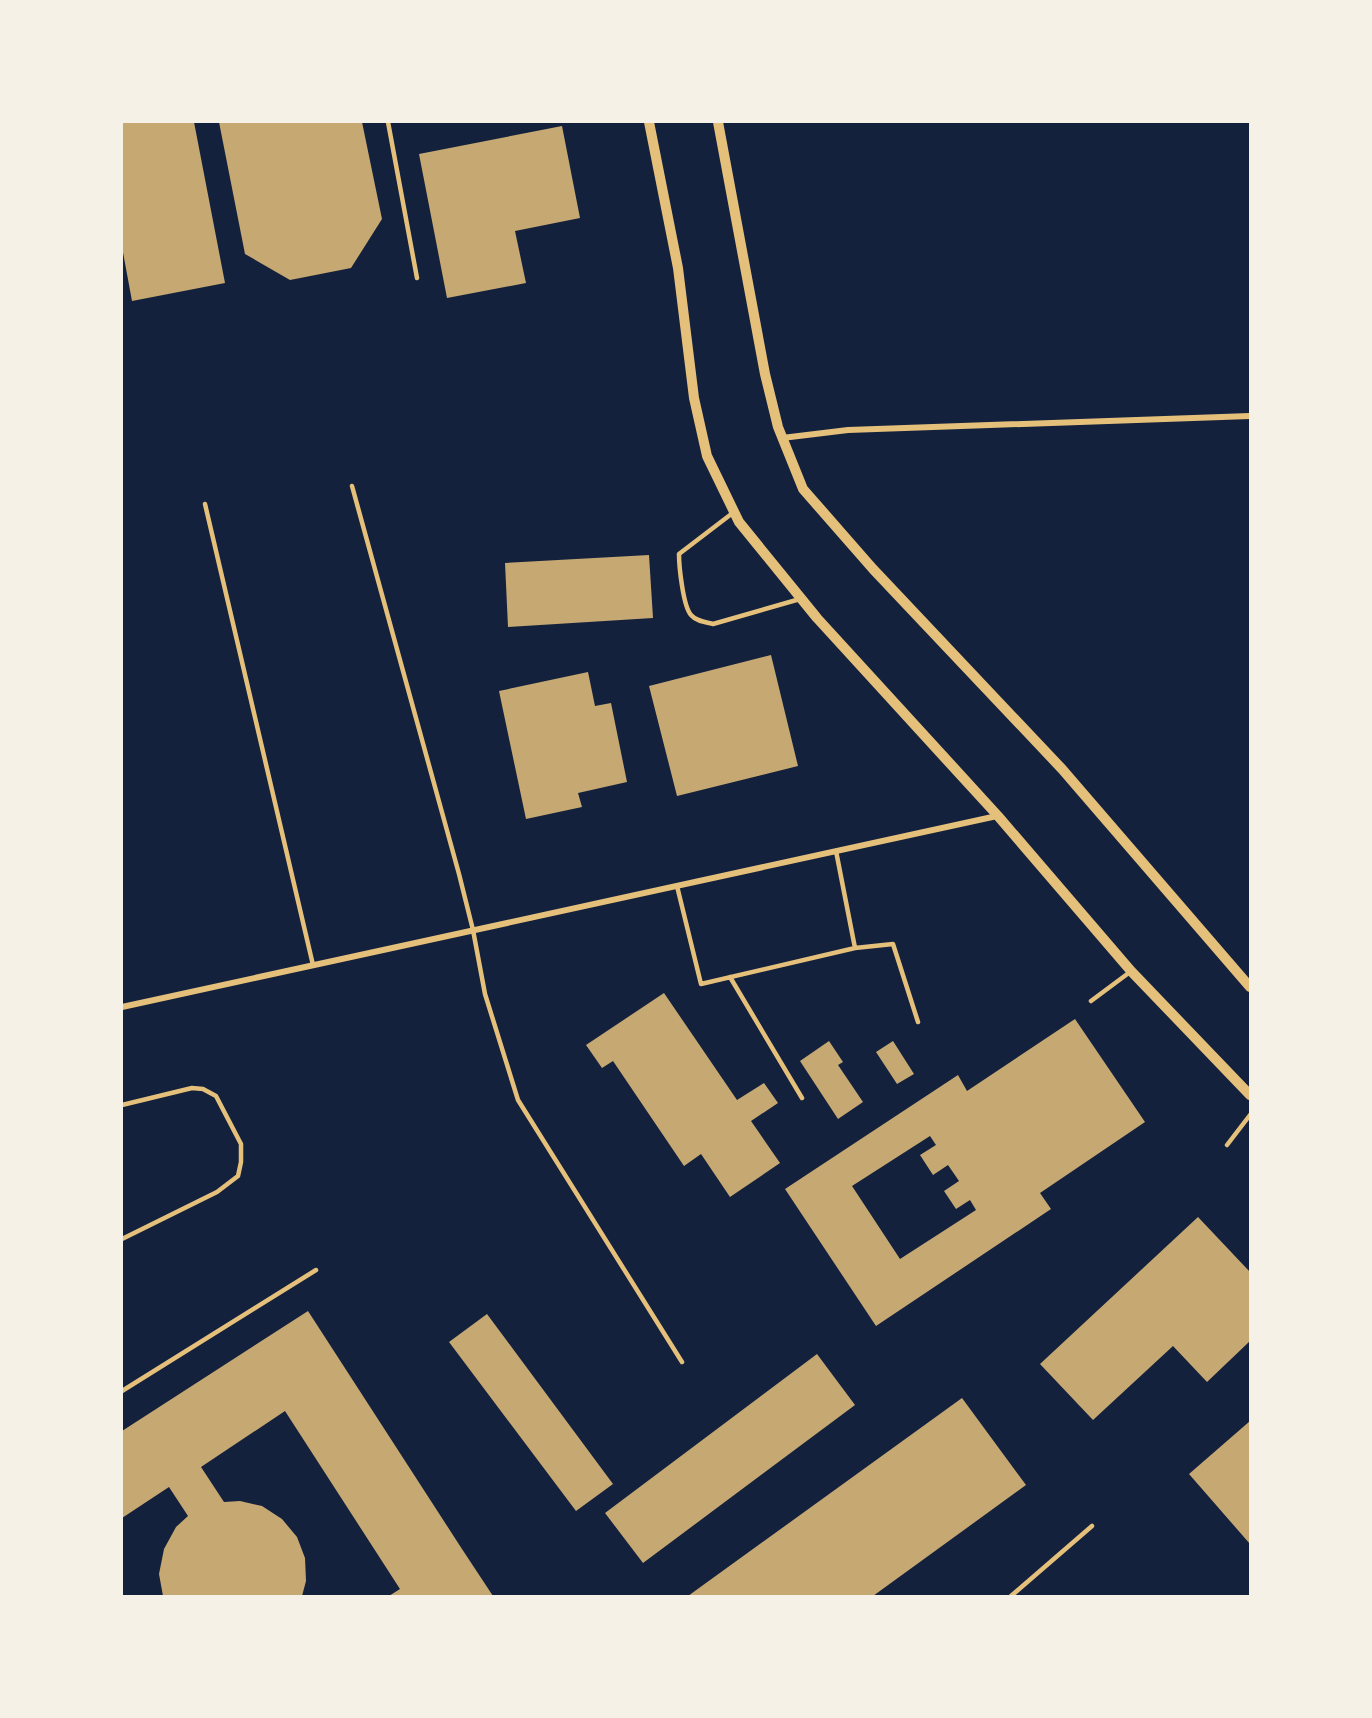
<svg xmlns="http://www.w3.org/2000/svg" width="1372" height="1718" viewBox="0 0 1372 1718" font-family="Rubik,sans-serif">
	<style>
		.building { fill: #c6a872; fill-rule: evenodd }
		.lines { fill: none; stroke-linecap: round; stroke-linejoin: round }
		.service { stroke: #e5c07b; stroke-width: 4.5 }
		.minor { stroke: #e5c07b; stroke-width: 6 }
		.tertiary { stroke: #e5c07b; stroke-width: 10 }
	</style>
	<rect width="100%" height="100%" fill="#14213d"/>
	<path class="building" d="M122,122H194L225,283L132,301L122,247Z
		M219,122H362L382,219L351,268L290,280L245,254Z
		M562,126L580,218L515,231L526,283L447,298L419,154Z
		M649,555L653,618L508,627L505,563Z
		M771,655L798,766L677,796L649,686Z
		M588,672L595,706L611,703L627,782L578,793L582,807L526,819L499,691Z
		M664,993L737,1100L764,1083L778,1103L751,1121L780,1163L730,1197L701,1154L684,1166L613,1061L602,1068L586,1045Z
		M1075,1019L1145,1122L1040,1193L1051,1209L876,1326L785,1189L958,1075L967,1091ZM930,1136L936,1145L920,1155L933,1175L948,1165L959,1181L944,1191L956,1209L970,1200L976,1210L900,1259L852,1186Z
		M829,1041L843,1062L838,1065L863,1102L838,1119L800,1061Z
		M893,1041L914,1074L897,1084L876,1052Z
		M1198,1217L1250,1272V1341L1207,1382L1173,1346L1093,1420L1040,1364Z
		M308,1311L462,1549L493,1596H389L400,1589L285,1411L201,1467L224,1502L240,1501L262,1506L282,1519L297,1537L305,1558L306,1581L302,1596H163L159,1574L164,1549L176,1527L188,1516L169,1487L122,1518V1431Z
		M487,1314L613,1484L576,1511L449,1342Z
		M817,1354L855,1405L643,1563L605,1513Z
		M962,1398L1026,1485L873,1596H688Z
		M1250,1421V1544L1189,1474Z"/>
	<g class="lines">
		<path class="service" d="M388,122L417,278
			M352,486L459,874L473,930L485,994L518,1100L682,1362
			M205,504L313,965
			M734,512L679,554C679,566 683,606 691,615C696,621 705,622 713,624L800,599
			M836,851L855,948
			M677,886L701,984L855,948L893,944L918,1022
			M730,977L802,1098
			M1091,1001L1130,972
			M122,1105L192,1088L203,1089L216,1096L241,1144V1162L238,1176L217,1192L122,1239
			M1227,1145L1250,1115
			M122,1391L316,1270
			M1011,1596L1092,1526"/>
		<path class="minor" d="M782,438L848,430L1250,416
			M122,1007L997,816"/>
		<path class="tertiary" d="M649,122L678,268L694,398L707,456L739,522L817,618L998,816L1131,971L1250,1095
			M718,122L765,374L778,427L803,489L873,569L1062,769L1250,987"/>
	</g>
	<rect width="1372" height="1718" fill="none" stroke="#f6f1e7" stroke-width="246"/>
</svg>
